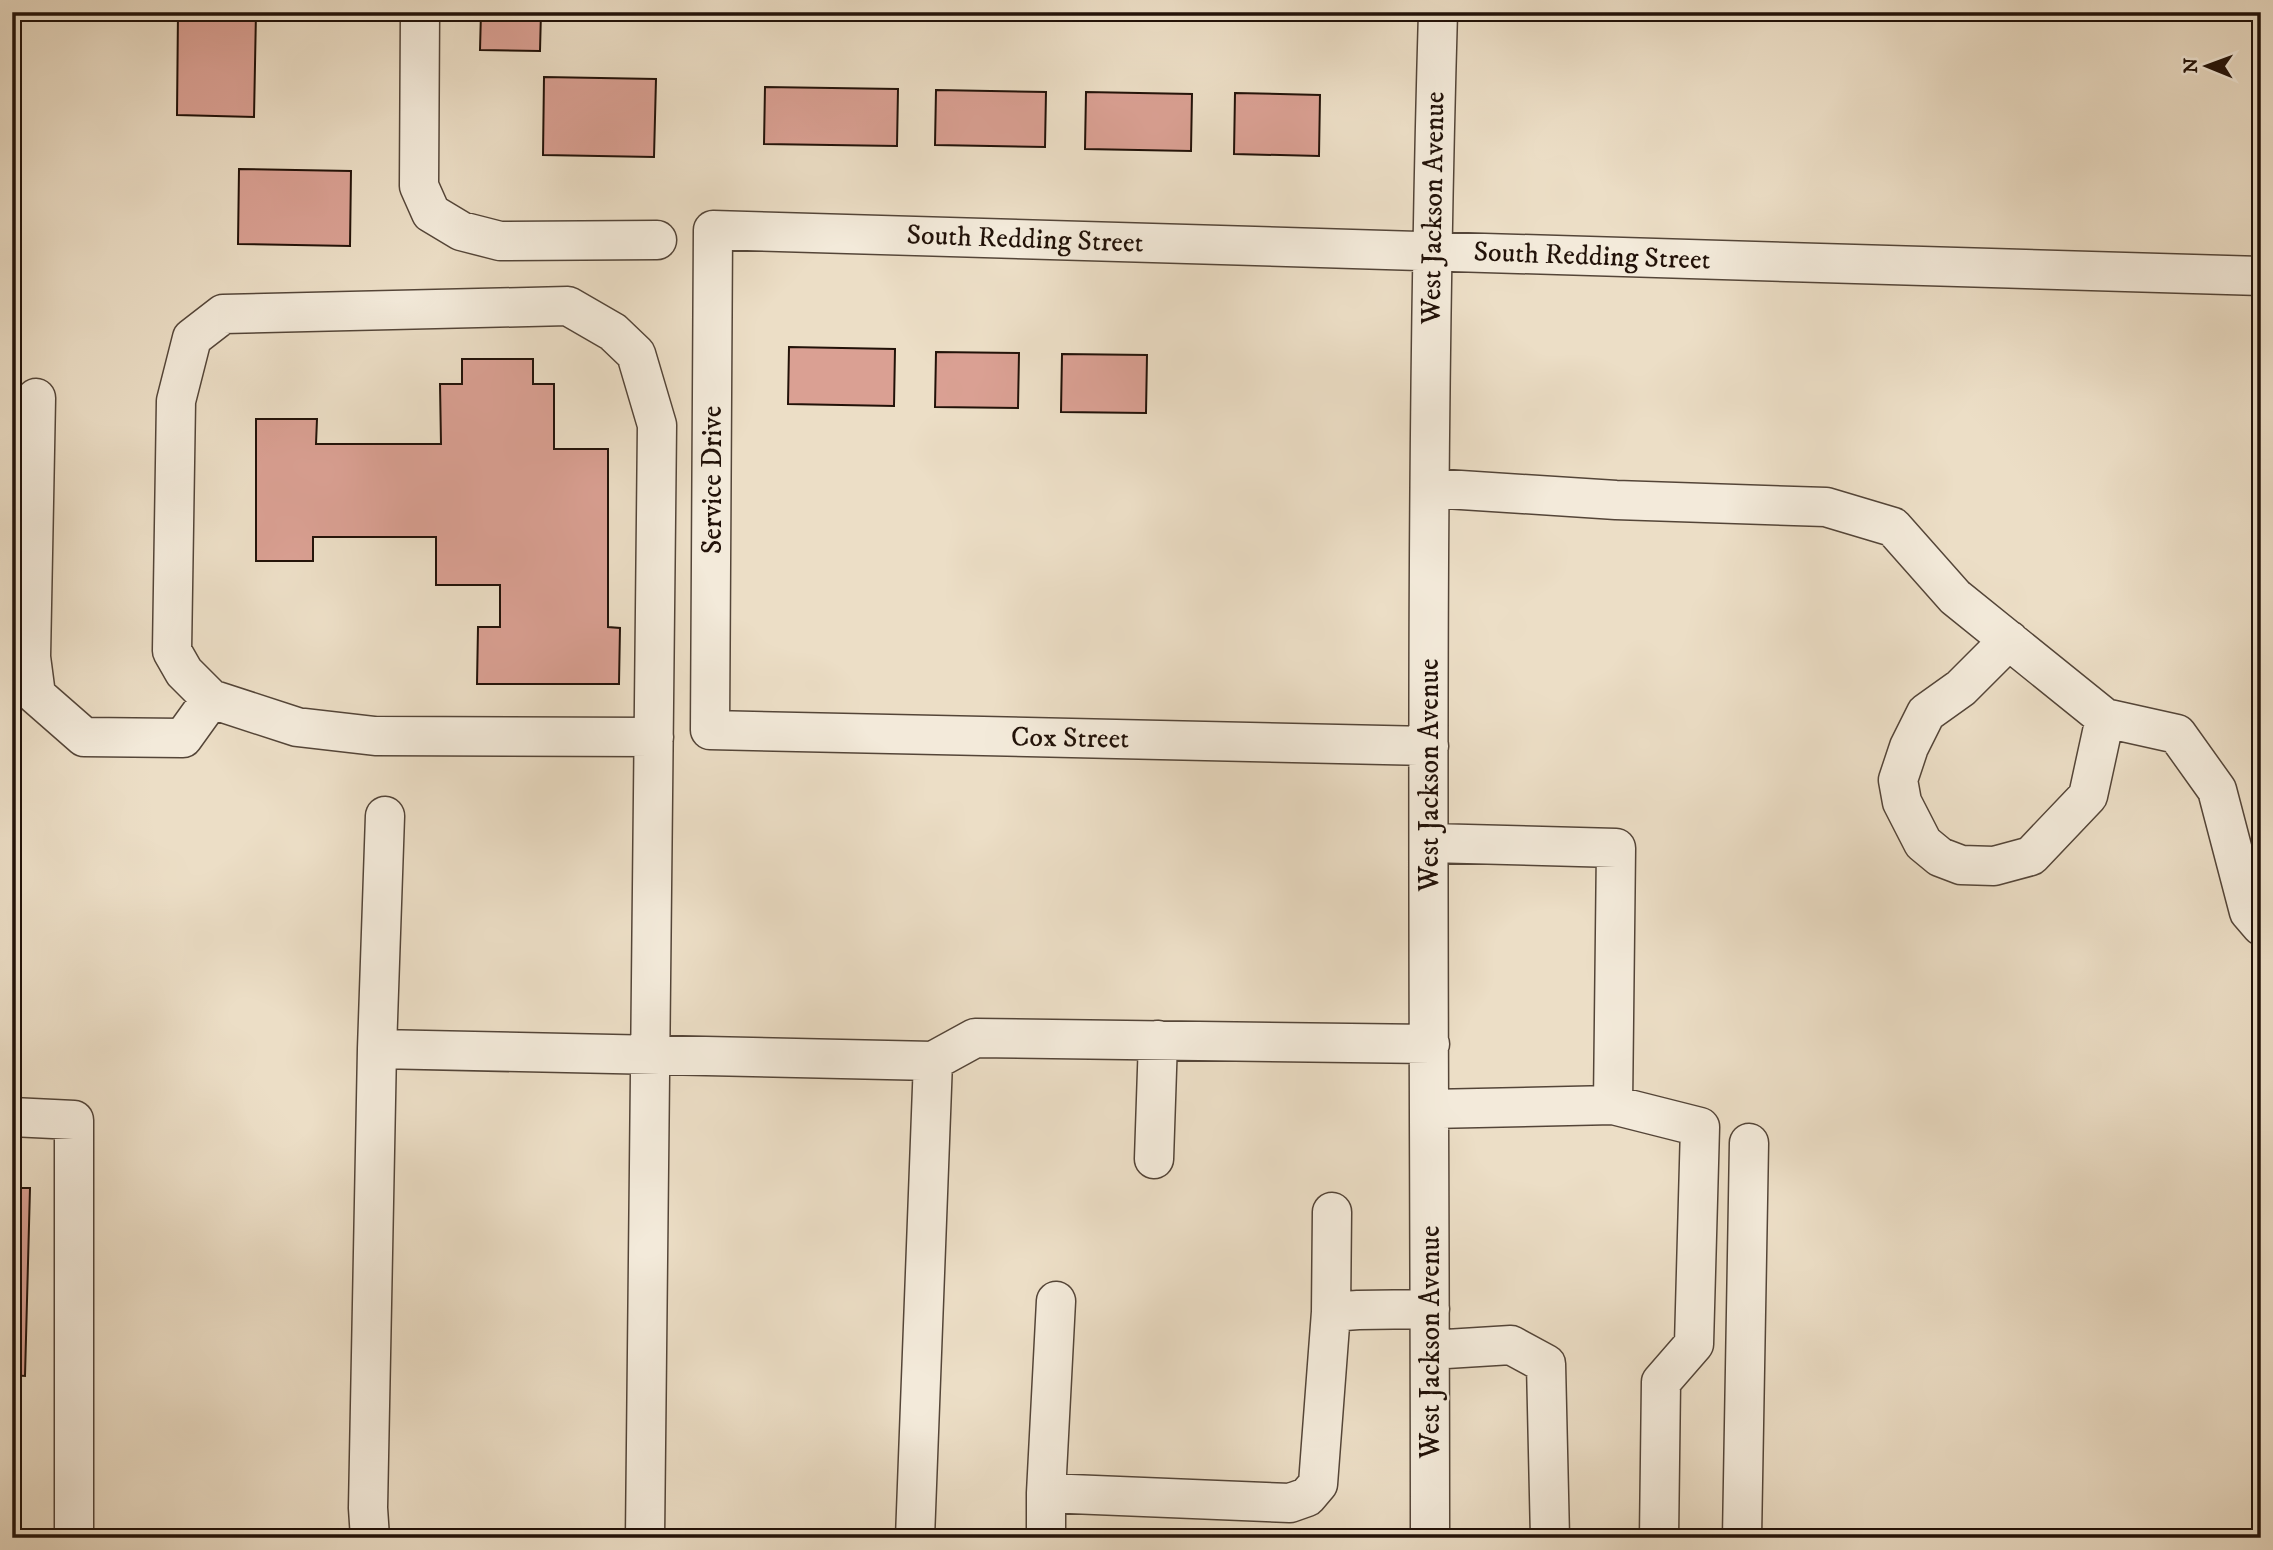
<svg xmlns="http://www.w3.org/2000/svg" width="2273" height="1550" viewBox="0 0 2273 1550" font-family="'IM FELL DW Pica',serif">
	<style>
		.building { fill: #daa093; stroke: #221209; stroke-width: 2 }
		.lines { fill: none; stroke-linecap: round; stroke-linejoin: round }
		.minor-casing { stroke: #544538; stroke-width: 41 }
		.minor { stroke: #f3eada; stroke-width: 38 }
		.labels { text-anchor: middle; dominant-baseline: central; stroke-width: 5; stroke-linejoin: round; paint-order: stroke }
		.street-label { font-size: 28px; fill: #221209; stroke: #f3eada }
	</style>
	<rect width="100%" height="100%" fill="#ecdec6"/>
	<filter id="stains"><feTurbulence type="fractalNoise" baseFrequency=".00286" numOctaves="4"/><feColorMatrix values="0 0 0 0 .2 0 0 0 0 .09 0 0 0 0 .02 0 0 0 .5 -.17"/></filter>
	<radialGradient id="worn" r=".72"><stop offset=".6" stop-color="#630" stop-opacity="0"/><stop offset="1" stop-color="#630" stop-opacity=".3"/></radialGradient>
	<path class="building" d="M178,12H256L254,117L177,115Z
		M481,12H541L540,51L480,50Z
		M544,77L656,79L654,157L543,155Z
		M765,87L898,89L897,146L764,144Z
		M936,90L1046,92L1045,147L935,145Z
		M1086,92L1192,94L1191,151L1085,149Z
		M1235,93L1320,95L1319,156L1234,154Z
		M239,169L351,171L350,246L238,244Z
		M789,347L895,349L894,406L788,404Z
		M936,352L1019,353L1018,408L935,407Z
		M1062,354L1147,355L1146,413L1061,412Z
		M462,359H533V384H554V449H608V627L620,628L619,684H477L478,627H500V585H436V537H313V561H256V419H317L316,444H441L440,384H462Z
		M12,1188H30L25,1376L12,1375Z"/>
	<g class="lines">
		<g class="minor-casing">
			<path id="minor" d="M420,12L419,186L431,213L461,231L500,241L657,240
				M36,398L31,657L36,695L84,737L183,738L211,699
				M1430,488L1616,500L1826,507L1893,527L1955,597L2105,718L2177,734L2217,790L2249,912L2261,926
				M2009,640L1961,688L1926,713L1909,747L1898,780L1902,802L1923,843L1940,857L1961,865L1994,866L2031,856L2088,796L2105,718
				M1429,746L710,730L713,230L2261,276
				M1429,843L1616,848L1613,1105L1700,1127L1694,1344L1661,1382L1659,1538
				M377,1049L385,816
				M933,1061L975,1038L1430,1044
				M1430,1109L1613,1105
				M12,1117L74,1120V1538
				M1154,1159L1158,1040
				M1331,1312L1332,1212
				M1430,1350L1511,1345L1546,1364L1550,1538
				M1046,1493L1056,1301
				M370,1538L368,1508L377,1049L933,1061L915,1538
				M645,1538L657,425L636,354L613,332L568,306L223,314L192,338L176,401L172,651L184,672L211,699L297,727L375,736L654,737
				M1046,1538V1493L1290,1503L1307,1497L1318,1484L1331,1312L1358,1310L1430,1309
				M1430,1538C1430,1029 1423,521 1438,12
				M1742,1538L1749,1143"/>
		</g>
		<use href="#minor" class="minor"/>
	</g>
	<g class="labels">
		<g class="street-label">
			<text transform="translate(1433 208) rotate(-89)">West Jackson Avenue</text>
			<text transform="translate(1025 239) rotate(2)">South Redding Street</text>
			<text transform="translate(1592 256) rotate(2)">South Redding Street</text>
			<text transform="translate(712 480) rotate(-90)">Service Drive</text>
			<text transform="translate(1070 738) rotate(1)">Cox Street</text>
			<text transform="translate(1429 775) rotate(-90)">West Jackson Avenue</text>
			<text transform="translate(1430 1342) rotate(-90)">West Jackson Avenue</text>
		</g>
	</g>
	<rect width="2273" height="1550" fill="none" stroke="#ecdec6" stroke-width="42"/>
	<rect x="14" y="14" width="2245" height="1522" fill="none" stroke="#221209" stroke-width="3.5"/>
	<rect x="21" y="21" width="2231" height="1508" fill="none" stroke="#221209" stroke-width="2"/>
	<g transform="translate(2207 66) rotate(271)" stroke="#f3eada" stroke-width="5" paint-order="stroke">
	<path d="M0-5L12 26L0 18L-12 26Z" fill="#221209"/>
	<text y="-10" font-size="19" font-weight="bold" text-anchor="middle" fill="#221209">N</text>
	</g>
	<rect width="100%" height="100%" filter="url(#stains)"/>
	<rect width="100%" height="100%" fill="url(#worn)"/>
</svg>
